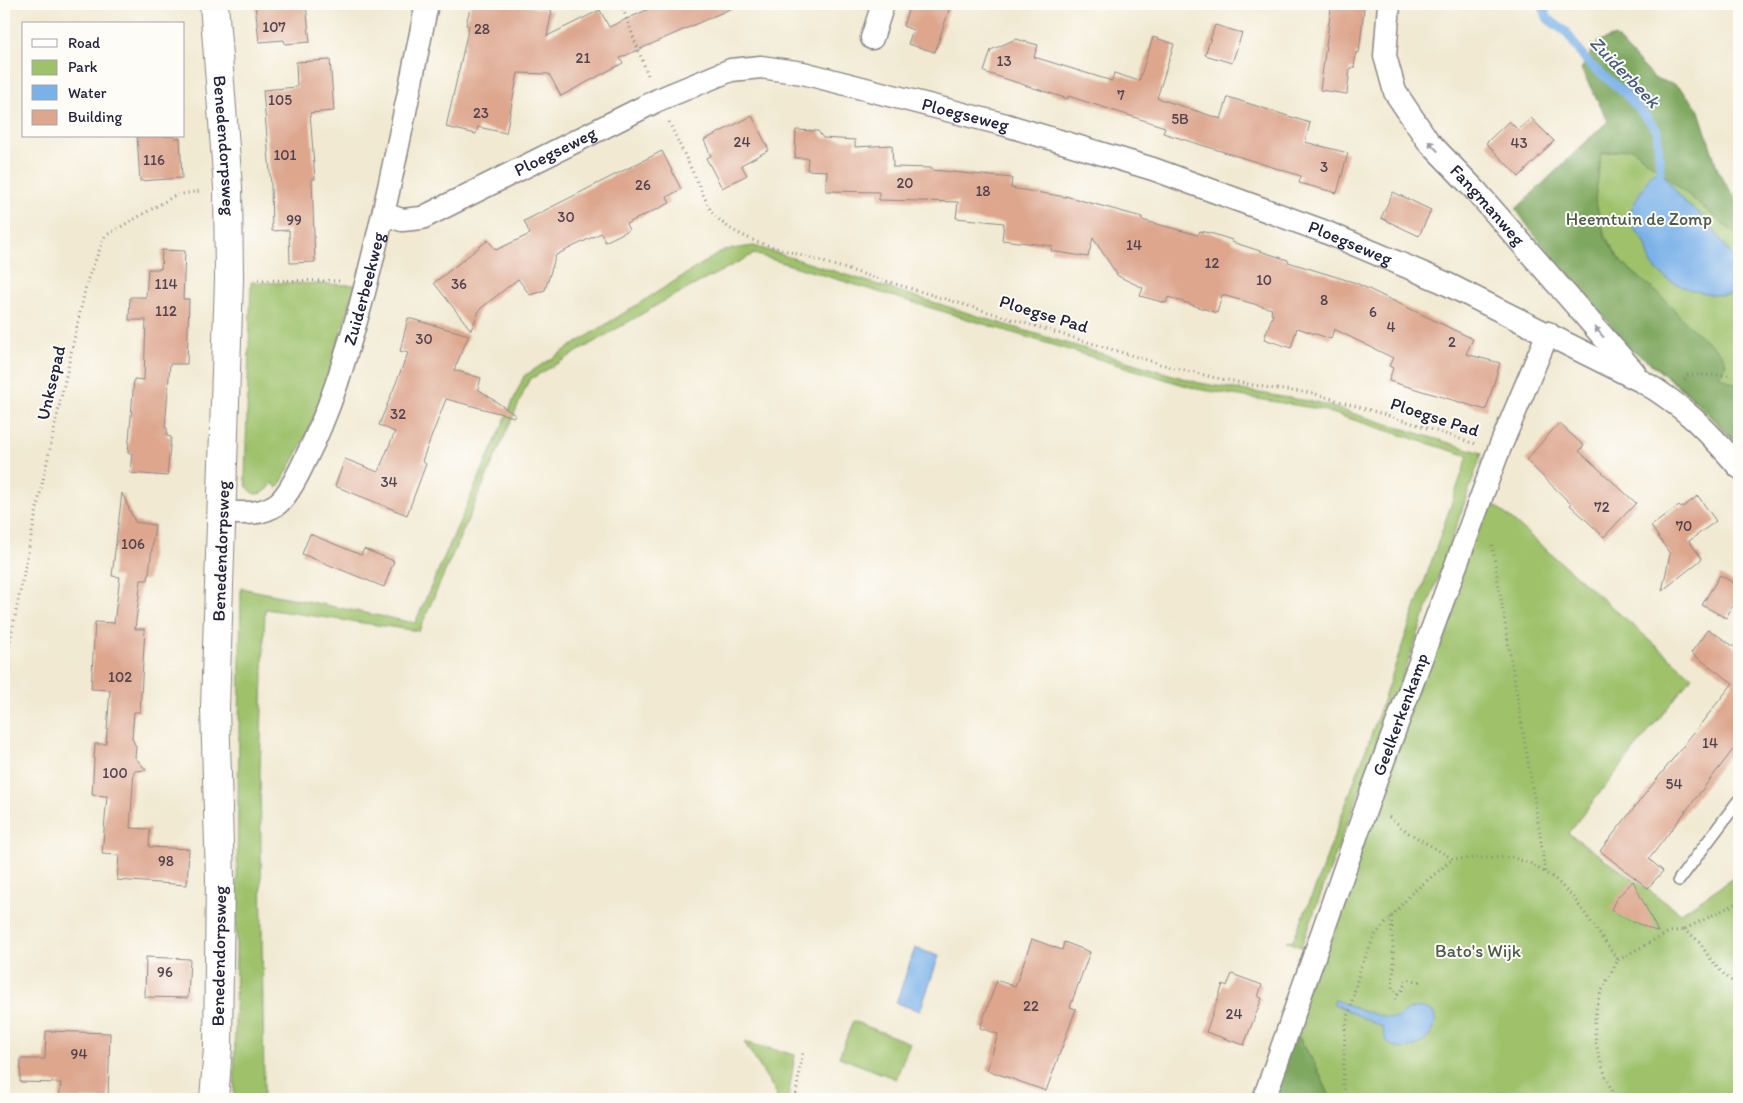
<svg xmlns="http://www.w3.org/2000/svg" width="1743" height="1103" viewBox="0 0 1743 1103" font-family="Itim,sans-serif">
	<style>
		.green { fill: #9ec16a; stroke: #607252 }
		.forest { fill: #7ea75e; stroke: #50644c }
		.water { fill: #7ab1e9; stroke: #4e6a92 }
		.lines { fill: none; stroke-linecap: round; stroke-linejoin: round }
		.stream { stroke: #7ab1e9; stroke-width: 9 }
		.building { fill: #dda68d }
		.lane-casing { stroke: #8a8686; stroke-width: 14 }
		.street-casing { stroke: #8a8686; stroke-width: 25 }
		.secondary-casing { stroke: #8a8686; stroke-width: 30 }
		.path { stroke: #8a8686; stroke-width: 3; stroke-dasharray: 1 4; stroke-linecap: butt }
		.lane { stroke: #fff; stroke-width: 11 }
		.street { stroke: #fff; stroke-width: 22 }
		.secondary { stroke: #fff; stroke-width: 28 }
		.oneway { fill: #9c9ca7 }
		.labels { text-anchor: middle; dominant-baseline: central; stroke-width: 4; stroke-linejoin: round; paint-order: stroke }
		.number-label { font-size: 15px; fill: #514350 }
		.street-label { font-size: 18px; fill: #22223b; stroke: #fdfcf7 }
		.park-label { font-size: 18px; fill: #4d5a4b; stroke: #fdfcf7 }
		.water-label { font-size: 19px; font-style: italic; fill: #455b81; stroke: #fdfcf7 }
	</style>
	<rect width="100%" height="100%" fill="#fdfcf7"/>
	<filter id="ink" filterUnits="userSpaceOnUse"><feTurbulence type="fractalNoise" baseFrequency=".02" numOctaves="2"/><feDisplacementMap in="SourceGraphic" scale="10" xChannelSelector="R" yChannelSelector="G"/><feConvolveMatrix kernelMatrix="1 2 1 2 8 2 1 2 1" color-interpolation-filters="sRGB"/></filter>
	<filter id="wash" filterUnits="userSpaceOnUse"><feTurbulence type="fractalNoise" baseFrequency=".0096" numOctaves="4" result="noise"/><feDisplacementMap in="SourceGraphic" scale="20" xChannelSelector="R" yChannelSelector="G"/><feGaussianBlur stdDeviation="1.12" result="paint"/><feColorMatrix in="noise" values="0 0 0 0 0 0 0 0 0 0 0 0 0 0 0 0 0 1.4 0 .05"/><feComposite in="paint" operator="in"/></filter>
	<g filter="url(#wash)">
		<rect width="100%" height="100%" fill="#f1e9d1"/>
		<path class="green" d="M1662,81L1739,213V446L1684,391L1652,365L1549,248L1518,208Z
			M754,246L1003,324L1199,383L1319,403L1482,453L1412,651L1301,947L1286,941L1293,940L1316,886L1369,741L1468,456L1319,409L1197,389L754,254L664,301L529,380L419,631L265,609L260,772L264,1089L263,1099H234L241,588L415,623L524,376L724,250Z
			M251,282L356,285L318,408L299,450L278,488L272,483C268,491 263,494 254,494L247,487L245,480Z
			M1487,498L1692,677L1568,833L1681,913L1739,874V1099H1331L1316,1066L1293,1028Z
			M853,1021L910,1043L896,1079L839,1057Z
			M744,1042L795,1055L788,1099H776L777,1094Z"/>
		<path class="forest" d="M1615,36L1654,78L1675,85L1683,91L1698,108L1719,173L1739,204V237L1632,148L1601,154L1595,200L1605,236L1621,262L1661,296L1689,326L1722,354L1726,364L1719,376L1739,386V446L1703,406L1654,365L1631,349L1532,232L1516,209L1608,121L1581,69L1598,42Z
			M1293,1028L1316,1066L1331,1099H1269Z"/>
		<path class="water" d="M1660,170L1685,203L1705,218L1739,265V293C1715,300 1670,288 1654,267C1648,259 1648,246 1643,239C1638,232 1631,228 1630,220C1628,208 1645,186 1651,174Z
			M915,948L939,956L920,1011L896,1003Z
			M1335,1000C1346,1004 1387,1021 1396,1018C1399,1017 1401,1015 1403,1013C1413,1006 1422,1006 1433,1012C1434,1015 1436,1020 1435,1023C1433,1045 1397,1060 1385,1038C1384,1035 1383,1030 1382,1027L1334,1004L1333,1002Z"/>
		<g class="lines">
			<path class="stream" d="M1542,4L1548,19L1566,32L1588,63L1625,93L1657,130L1660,170L1659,181"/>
		</g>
		<g id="blocks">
			<path class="building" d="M255,4H306L310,42L285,44L284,40L259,42Z
				M471,4H519L552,11L547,36L600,10L609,27L660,4H741L620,58L623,63L561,96L549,74L518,73L506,133L478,127L476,134L446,127L469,26L466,25Z
				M910,4H951L935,52L908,44L913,30L903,26Z
				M1338,5L1364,8L1359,53L1356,52L1354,68H1350L1347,94L1320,90L1331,8H1337Z
				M1215,25L1242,33L1232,63L1205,55Z
				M1153,37L1174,44L1157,98L1221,119L1228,97L1310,123L1305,142L1348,153L1337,193L1299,183L1301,176L1163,133L1165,127L1068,96V99L984,72L991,50L1016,39L1038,45L1034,57L1112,81L1114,73L1139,81Z
				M330,60L334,111L310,113L315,179H312L315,262L290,263L289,230L272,231L271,185L263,90L297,87L296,62Z
				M752,116L769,150L741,165L747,175L722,188L706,158L711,156L704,140Z
				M1531,118L1554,141L1519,177L1486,143L1509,121L1518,130Z
				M796,130L818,131L823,138L855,140V147L892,145L893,167L932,168V170L1012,178L1011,188L1066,197L1065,196L1142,217V220L1198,235L1200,231L1210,233L1232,240V242L1288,260V262L1356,283L1473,339L1466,354L1500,363L1486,410L1389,381L1393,368L1389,366L1393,358L1334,329L1331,339L1297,328L1291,348L1264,339L1273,314H1271L1272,309L1222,295L1217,313L1168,297L1166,303L1140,296L1143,288L1118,276L1093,238L1088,257L1051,251L1052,246L1002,240L1004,223L956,218L958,202L879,200V192L826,191L827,171L807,170L808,158H795Z
				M137,136H174L175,138H180L182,178L140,181Z
				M662,151L681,189L667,197L670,203L626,224L629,230L605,242L601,233L556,255L545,290L530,295L518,279L480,309L471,330L434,283L488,240L496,250L530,234L524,221Z
				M1393,192L1431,210L1419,236L1381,218Z
				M162,250L185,251L183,299H189L187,364H170L165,428H167V436L171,437L167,476L130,473L132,453H128L134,379L144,380L146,320H129L130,297H146L148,269H161Z
				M408,318L469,335L454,370L481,378L478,389L515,415L514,417L446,399L422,461L426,464L407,515L335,486L345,459L378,472L395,432L379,425L408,353L400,351Z
				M1559,423L1584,446L1579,451L1636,503L1604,537L1570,505L1571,504L1526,460Z
				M122,493L135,522L155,525L148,580H141L135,629H145L140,712H134L132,738L136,747L135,757L146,770L134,771L130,828L150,829L149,847L189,849L187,885L117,880L119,855L102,854L107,796L92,795L95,744H106L110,690L91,689L95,622L114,623L120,577L112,576Z
				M1698,496L1716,521L1689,541L1702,559L1662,591L1670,554L1651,526L1679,506L1681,508Z
				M310,534L361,555L364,549L394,561L384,587L302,554Z
				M1720,575L1739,586V594L1726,618L1702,605Z
				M1708,629L1739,650V742L1649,859L1663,871L1648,888L1600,851L1733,683L1691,653Z
				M1633,881L1658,932L1620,916L1611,909L1616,899Z
				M1032,939L1062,950L1064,942L1090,952L1070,1007L1076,1009L1046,1091L987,1070L998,1034L980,1028L997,980L1015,987Z
				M146,957L190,959L188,998L145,997Z
				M1232,974L1262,985L1258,997L1262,998L1244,1045L1206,1032L1223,984L1227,986Z
				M46,1031L110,1033L108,1099H59L61,1083L20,1082L21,1059H45Z"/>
		</g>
	</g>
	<g filter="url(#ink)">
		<use href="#blocks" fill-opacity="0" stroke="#8a8686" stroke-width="1"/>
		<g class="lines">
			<g class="lane-casing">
				<path id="lane" d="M1679,880L1739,800"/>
			</g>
			<g class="street-casing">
				<g id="street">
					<path id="s1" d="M1389,4L1385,56L1395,92L1428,141L1476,191L1634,372"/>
					<path d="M872,38L883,4"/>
					<path id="s2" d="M384,214L402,220L422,218L658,100L731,70L761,67L803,73L1006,125L1153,169L1323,231L1443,282L1643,382C1683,405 1709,432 1739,467"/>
					<path id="s3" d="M222,512C241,513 260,516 277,504C288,496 299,473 305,460C330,411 345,359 360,307C387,207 406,105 427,4"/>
					<path id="s4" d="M1264,1099L1372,791L1498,452L1548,333"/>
				</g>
			</g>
			<g class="secondary-casing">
				<g id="secondary">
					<path id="s5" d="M214,4L228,187L229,279L215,708L220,879L218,1048L214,1099"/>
				</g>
			</g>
			<path class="path" d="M621,4L649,78
				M669,122L711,211C725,228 737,233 757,242L1160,364L1216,378L1275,389L1312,393L1406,421L1475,444
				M258,280L341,281
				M1685,380L1688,375H1728
				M1492,545L1540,834L1545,872
				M4,670L41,489L87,281L105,236L176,195L200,191
				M1389,817L1409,833L1453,859L1511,857L1532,864L1545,873L1554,878L1573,897L1618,960C1612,971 1605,983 1600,995C1587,1031 1600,1066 1616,1099
				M1391,917L1394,965L1392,988L1398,994L1395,999
				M1683,930C1702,940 1700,946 1713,962C1720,971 1729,980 1739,986
				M1618,960L1669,932L1683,930L1739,902
				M1398,994L1402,990L1407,979L1421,982
				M795,1099L803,1051
				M1348,1099L1343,1085L1345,1029L1360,969L1375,935L1412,893L1453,859"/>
			<use href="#lane" class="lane"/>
			<use href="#street" class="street"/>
			<use href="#secondary" class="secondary"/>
		</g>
		<defs><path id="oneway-solid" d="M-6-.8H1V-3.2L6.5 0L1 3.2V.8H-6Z" transform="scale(1.25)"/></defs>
		<g class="oneway">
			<use href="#oneway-solid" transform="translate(1433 146) rotate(-133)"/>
			<use href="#oneway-solid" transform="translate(1599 332) rotate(-132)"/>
		</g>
	</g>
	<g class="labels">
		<g class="number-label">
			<text x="274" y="27">107</text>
			<text x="482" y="29">28</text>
			<text x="583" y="58">21</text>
			<text x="1004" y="61">13</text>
			<text x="1121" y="95">7</text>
			<text x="280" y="100">105</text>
			<text x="481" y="113">23</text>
			<text x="1180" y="119">5B</text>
			<text x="742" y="142">24</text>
			<text x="1519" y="143">43</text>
			<text x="285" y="155">101</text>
			<text x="154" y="160">116</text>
			<text x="1324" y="167">3</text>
			<text x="905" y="183">20</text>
			<text x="643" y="185">26</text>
			<text x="983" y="191">18</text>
			<text x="566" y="217">30</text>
			<text x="294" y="220">99</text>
			<text x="1134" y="245">14</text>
			<text x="1212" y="263">12</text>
			<text x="1264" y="280">10</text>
			<text x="166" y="284">114</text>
			<text x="459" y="284">36</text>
			<text x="1324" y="300">8</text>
			<text x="166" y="311">112</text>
			<text x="1373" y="312">6</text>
			<text x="1391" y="327">4</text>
			<text x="424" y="339">30</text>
			<text x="1452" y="342">2</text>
			<text x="398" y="414">32</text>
			<text x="389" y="482">34</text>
			<text x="1602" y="507">72</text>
			<text x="1684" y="526">70</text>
			<text x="133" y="544">106</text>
			<text x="120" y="677">102</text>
			<text x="1710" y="743">14</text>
			<text x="115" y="773">100</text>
			<text x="1674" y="784">54</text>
			<text x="166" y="861">98</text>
			<text x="165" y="972">96</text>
			<text x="1031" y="1006">22</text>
			<text x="1234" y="1014">24</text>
			<text x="79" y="1054">94</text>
		</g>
		<g class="street-label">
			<text stroke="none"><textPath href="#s2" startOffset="622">Ploegseweg</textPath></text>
			<text stroke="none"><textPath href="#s5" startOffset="142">Benedendorpsweg</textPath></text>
			<text stroke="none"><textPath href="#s2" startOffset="188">Ploegseweg</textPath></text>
			<text stroke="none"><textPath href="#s1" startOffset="236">Fangmanweg</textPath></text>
			<text stroke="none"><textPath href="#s2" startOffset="1028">Ploegseweg</textPath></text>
			<text stroke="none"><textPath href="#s3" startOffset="291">Zuiderbeekweg</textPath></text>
			<text transform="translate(1044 314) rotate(17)">Ploegse Pad</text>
			<text transform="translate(51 383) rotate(-77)">Unksepad</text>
			<text transform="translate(1435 417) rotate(18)">Ploegse Pad</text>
			<text transform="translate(221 551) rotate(-88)">Benedendorpsweg</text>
			<text stroke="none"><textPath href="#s4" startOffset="408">Geelkerkenkamp</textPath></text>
			<text transform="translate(219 956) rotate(-89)">Benedendorpsweg</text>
		</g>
		<g class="park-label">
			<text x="1639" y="219">Heemtuin de Zomp</text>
			<text x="1478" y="951">Bato's Wijk</text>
		</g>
		<g class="water-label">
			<text transform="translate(1625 72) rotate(46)">Zuiderbeek</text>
		</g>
	</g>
	<rect width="1743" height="1103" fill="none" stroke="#fdfcf7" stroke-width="20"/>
	<rect x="22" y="22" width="162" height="115" fill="#fdfcf7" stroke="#a5a5ac"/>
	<rect x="32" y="39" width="25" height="8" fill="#ffffff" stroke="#a5a5ac"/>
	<text x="68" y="48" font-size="15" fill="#22223b">Road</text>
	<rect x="32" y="60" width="25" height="15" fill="#9ec16a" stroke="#a5a5ac"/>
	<text x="68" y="72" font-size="15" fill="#22223b">Park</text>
	<rect x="32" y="85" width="25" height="15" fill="#7ab1e9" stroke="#a5a5ac"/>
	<text x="68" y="98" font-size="15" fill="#22223b">Water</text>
	<rect x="32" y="110" width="25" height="15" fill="#dda68d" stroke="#a5a5ac"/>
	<text x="68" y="122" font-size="15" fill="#22223b">Building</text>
</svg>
